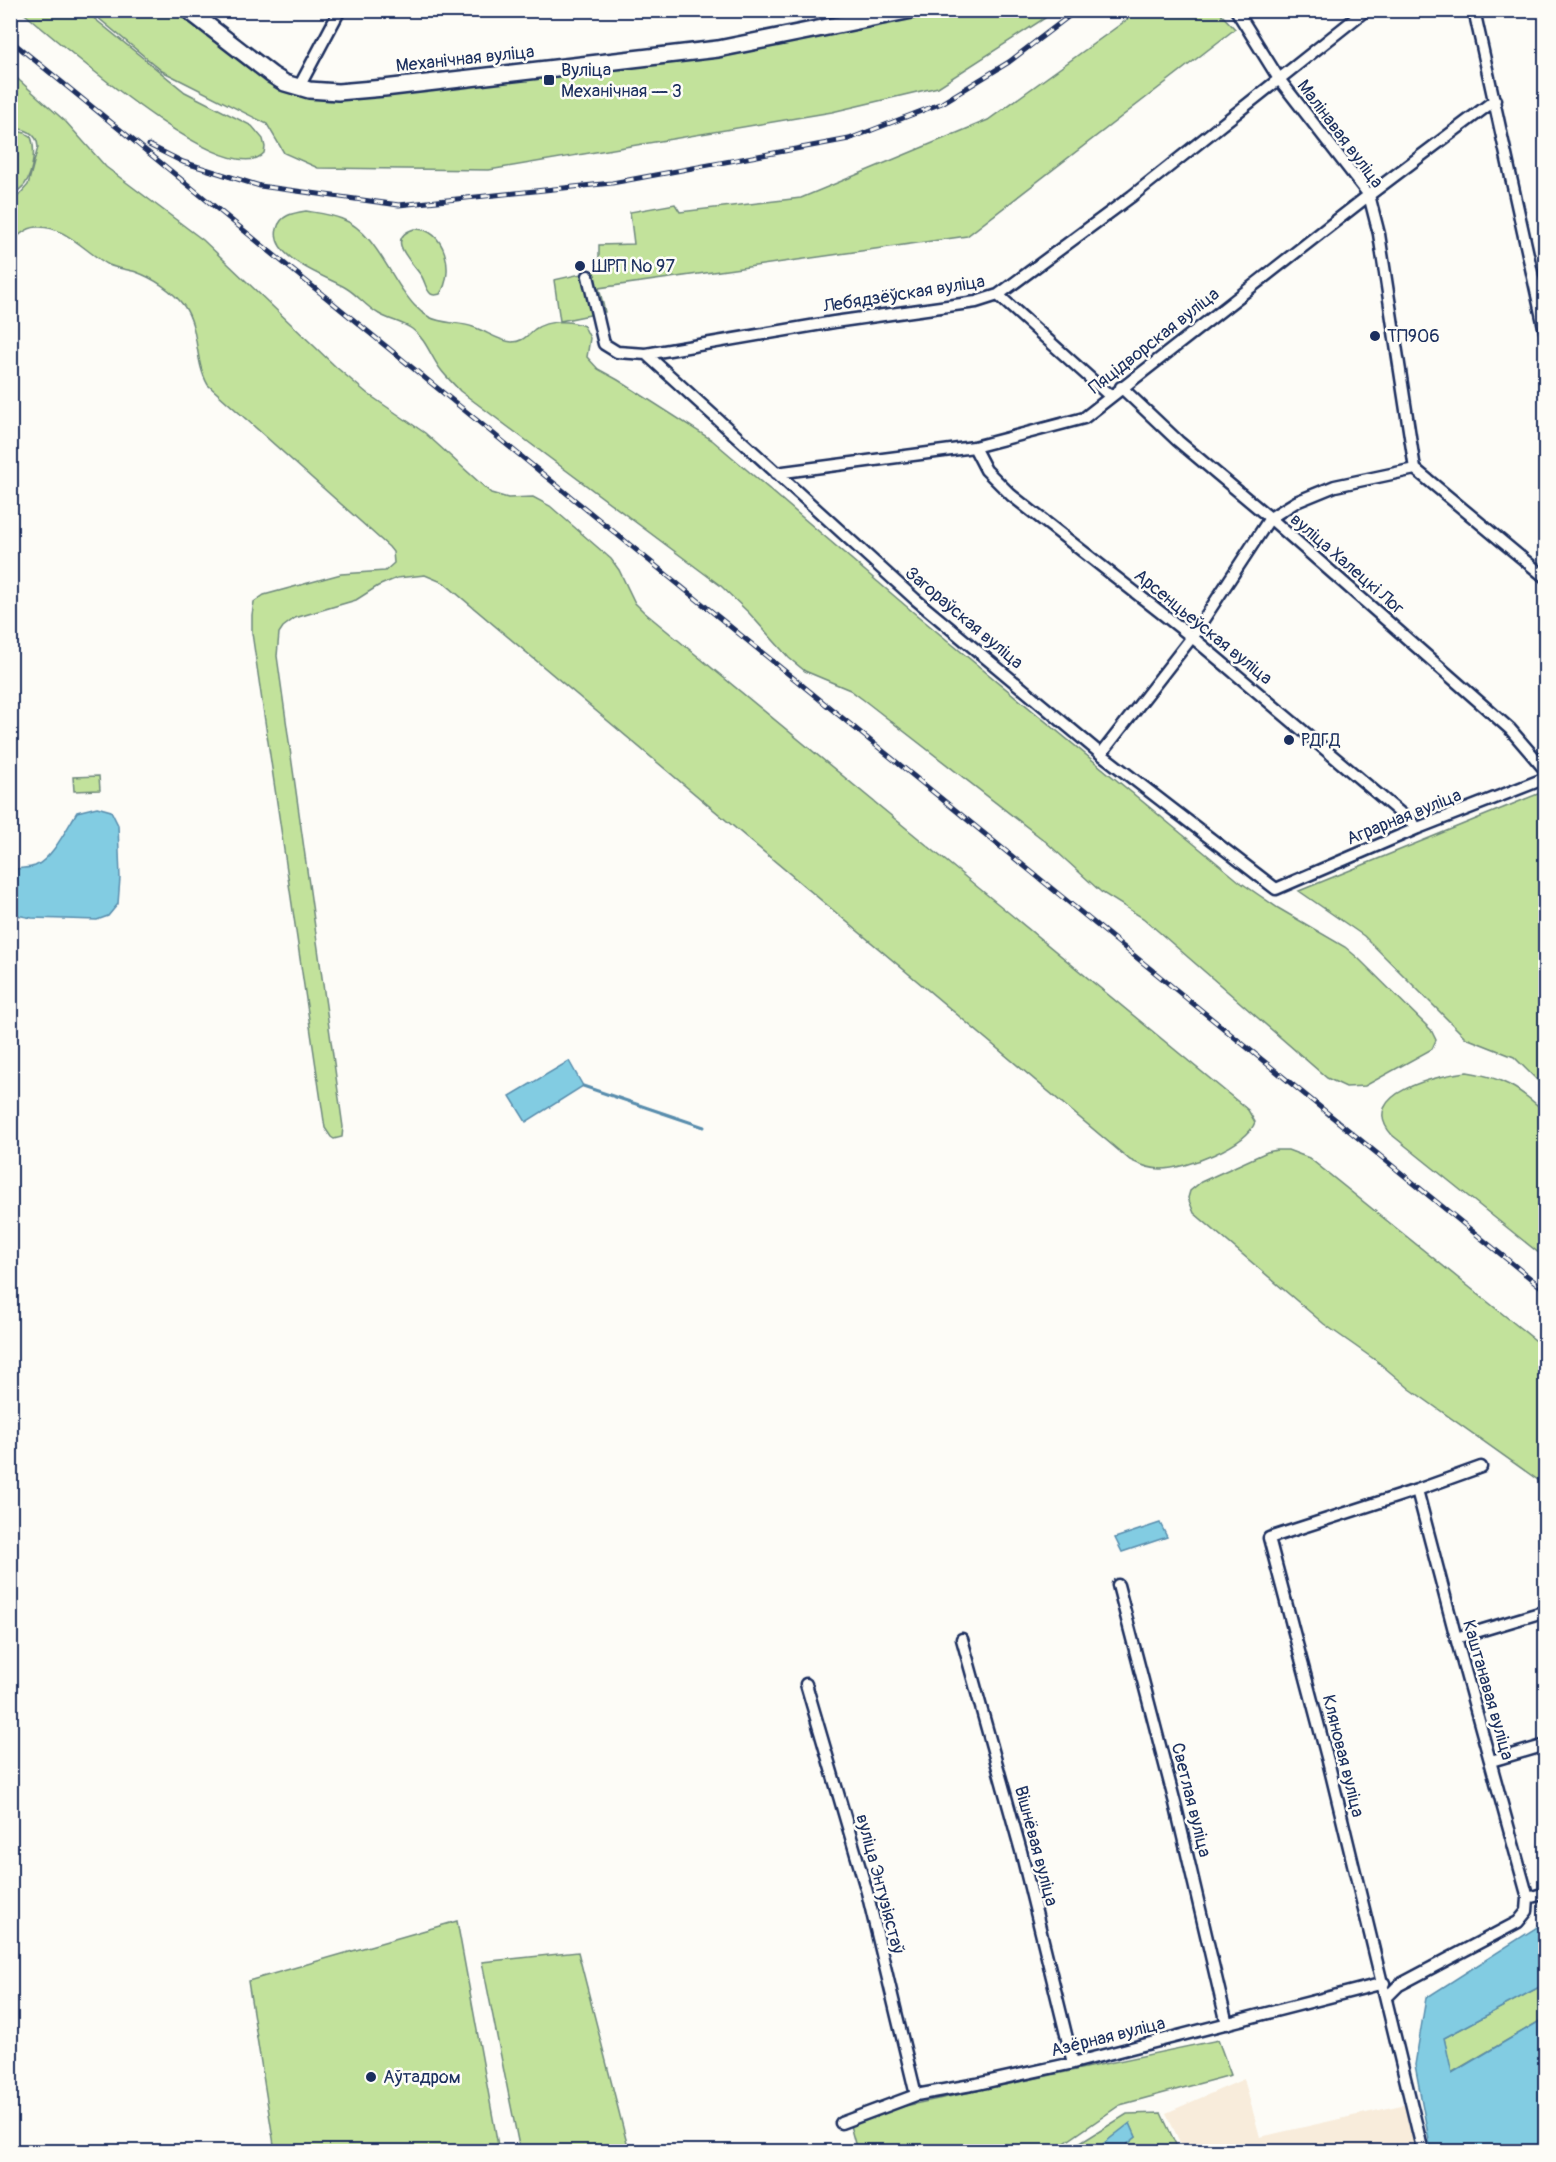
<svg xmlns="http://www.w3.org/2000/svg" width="1556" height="2162" viewBox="0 0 1556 2162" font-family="Pangolin,sans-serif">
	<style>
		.built { fill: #f8ecdb }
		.green { fill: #c2e29b; stroke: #6e887c; stroke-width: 1.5 }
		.water { fill: #82cce2; stroke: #598dad; stroke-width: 1.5 }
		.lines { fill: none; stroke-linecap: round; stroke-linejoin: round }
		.stream { stroke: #598dad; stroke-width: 3 }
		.street-casing { stroke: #1b2f5e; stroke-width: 15 }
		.secondary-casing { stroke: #1b2f5e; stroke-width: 20 }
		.street { stroke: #fdfcf7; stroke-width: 10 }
		.secondary { stroke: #fdfcf7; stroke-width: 15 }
		.rail-casing { stroke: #1b2f5e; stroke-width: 5 }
		.rail { stroke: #fdfcf7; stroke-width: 3; stroke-dasharray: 9; stroke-linecap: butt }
		.poi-dot { fill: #1b2f5e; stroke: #fdfcf7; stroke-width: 2 }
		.labels { text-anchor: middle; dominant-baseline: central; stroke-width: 5; stroke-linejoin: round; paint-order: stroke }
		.street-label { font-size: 18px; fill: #1b2f5e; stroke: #fdfcf7 }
		.poi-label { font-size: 18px; fill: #1b2f5e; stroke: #fdfcf7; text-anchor: start }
	</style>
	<rect width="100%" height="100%" fill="#fdfcf7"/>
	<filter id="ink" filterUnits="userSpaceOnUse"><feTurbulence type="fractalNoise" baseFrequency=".0167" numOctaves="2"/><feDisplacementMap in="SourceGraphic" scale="12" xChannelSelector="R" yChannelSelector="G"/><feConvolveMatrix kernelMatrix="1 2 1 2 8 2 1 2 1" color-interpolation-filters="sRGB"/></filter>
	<g filter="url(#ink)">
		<path class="built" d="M1244,2079L1260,2137L1406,2104L1416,2151H1184L1166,2113Z"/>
		<path class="green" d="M21,11H85L185,92L252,126L263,139L265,147L264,153C227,194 54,37 21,11Z
			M90,11H178L253,71L305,98H357L654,63L763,47L928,15L934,11H1040L1045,18L938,87L832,112L489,170L318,168L284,153L267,124L162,71Z
			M1139,11H1218L1235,29L967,236L599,288L605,312L560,321L554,280L599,270V245L634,244L630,212L675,204L680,212L801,198L988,120Z
			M11,73L66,122L106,167L203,240L336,367L368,394L425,433L491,493L508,498L533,497L550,506L611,559L619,570L635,603L644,612L1248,1110L1255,1122C1247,1146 1185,1169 1161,1169C1150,1169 1140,1165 1130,1160L444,583L425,575L397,578L378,586L356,600L295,618L283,627L279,633L277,656L343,1127L342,1137L334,1139L331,1137L325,1128L252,633V615L254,602L264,595L341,574L385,571L394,563L393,552L389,547L208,385C194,361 200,329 184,306C173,291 153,278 136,272C127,269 118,269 109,265C86,253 65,225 37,227C25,228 18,236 11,244V204L28,185L38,147C37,132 24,128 11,129Z
			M17,131L25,133L31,137C36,149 33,172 25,184C21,189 15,193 11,197V132Z
			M306,211C318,213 330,214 342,219C369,229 385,264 401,288C409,299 416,310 429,317C442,324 459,322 473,327C486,331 498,341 512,342C523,342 527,335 535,329C549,320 569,320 584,326L590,338L587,357L598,369L618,380L712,440L913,612L1240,882L1278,908L1345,947L1359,959L1431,1030L1436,1040L1432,1049L1365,1086L1346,1087L1327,1078L1143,918L1101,892L1045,841L865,701L850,690L805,671L789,658L749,613L721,586L460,391C454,384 447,378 441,370C431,357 426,339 412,329C402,322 389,320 379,314C366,307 358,295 346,288C328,277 269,258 277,229C280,215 293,213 306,211Z
			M414,229C446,227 455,273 440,294C436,295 435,296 431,294C426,290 425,282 422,277C414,263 383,239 414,229Z
			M99,776L100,790L74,791L73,777Z
			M1545,791V1088L1514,1057L1466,1038L1364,936L1299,891Z
			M1467,1072C1502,1077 1520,1089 1545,1112V1258L1392,1135C1355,1093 1440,1075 1467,1072Z
			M1277,1150H1288L1309,1158L1545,1348V1485L1410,1389L1378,1362L1324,1324L1194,1213L1188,1198L1190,1191L1201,1182L1267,1152Z
			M457,1921L499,2151H275L248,1981Z
			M578,1952L629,2151H520L482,1962Z
			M1545,1984V2018L1451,2073L1444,2038Z
			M1218,2040L1231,2075L1120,2105L1053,2151H857L848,2118Z
			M1161,2113L1179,2151H1119L1136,2137L1130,2124L1094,2151L1066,2152L1127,2114Z"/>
		<path class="water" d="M97,807L111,811L118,825L120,878L118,904L108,916L97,920L32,918L11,914V871C18,867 27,869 35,866C52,859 67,828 77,812Z
			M569,1061L583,1086L526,1122L510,1096Z
			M1160,1523L1167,1537L1122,1552L1115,1538Z
			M1545,1922V1984L1444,2038L1452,2073L1545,2018V2149L1541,2152L1431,2151L1415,2065L1426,1998Z
			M1130,2123L1136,2137L1119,2151H1094Z"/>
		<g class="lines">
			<path class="stream" d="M583,1086L704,1127"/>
			<g class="street-casing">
				<path id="street" d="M1236,10L1279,79L1369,195L1379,234L1415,469L1546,578
					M1474,10L1546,336
					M299,87L340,10
					M588,276L604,344L617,352L646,354L834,322L976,302L998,295L1132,196L1366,10
					M998,295L1110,396
					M646,354L915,599L1101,754L1276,889L1418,828L1546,778
					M1121,387L1178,441L1270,518L1510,729L1546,771
					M974,447L986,470L1011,495L1192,637L1418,828
					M776,473L974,447L1084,418L1369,195L1495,100
					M1101,754L1192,637L1270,518L1296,502L1335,486L1415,469
					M1118,1585L1175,1803L1227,2024
					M1456,1638L1546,1611
					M962,1639L1021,1851L1073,2063
					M806,1684L867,1892L916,2095
					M1491,1761L1546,1745
					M1528,1898L1546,1893
					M1387,1997L1399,1985L1518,1922L1527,1911L1528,1898L1456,1638L1417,1490
					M841,2123L916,2095L977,2084L1073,2063L1384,1983
					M1423,2152L1328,1761L1269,1538L1417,1490L1481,1467"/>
			</g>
			<g class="secondary-casing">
				<path id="secondary" d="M188,10L272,75L285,83L309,90L338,92L384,88L718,49L912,10"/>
			</g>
			<use href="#street" class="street"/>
			<use href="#secondary" class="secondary"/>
			<g class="rail-casing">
				<path id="rail" d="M10,40L1546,1291
					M149,145L183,162L260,186L399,205L612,183L849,139L942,103L1009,62L1077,10"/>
			</g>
			<use href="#rail" class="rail"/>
		</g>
	</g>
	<g class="poi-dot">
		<rect x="543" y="74" width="12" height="12" rx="3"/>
		<circle cx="580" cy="266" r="6"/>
		<circle cx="1375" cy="336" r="6"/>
		<circle cx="1289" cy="740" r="6"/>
		<circle cx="371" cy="2077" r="6"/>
	</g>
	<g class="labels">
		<g class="street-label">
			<text transform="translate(465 59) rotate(-6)">Механічная вуліца</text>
			<text transform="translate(1340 134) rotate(53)">Малінавая вуліца</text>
			<text transform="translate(904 294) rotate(-9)">Лебядзёўская вуліца</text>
			<text transform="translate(1154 341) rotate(-38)">Пяцідворская вуліца</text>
			<text transform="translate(1347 564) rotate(41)">вуліца Халецкі Лог</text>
			<text transform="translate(964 618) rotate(40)">Загораўская вуліца</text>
			<text transform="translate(1203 627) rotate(39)">Арсенцьеўская вуліца</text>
			<text transform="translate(1404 817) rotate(-22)">Аграрная вуліца</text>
			<text transform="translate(1488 1690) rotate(74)">Каштанавая вуліца</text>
			<text transform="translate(1343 1756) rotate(76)">Кляновая вуліца</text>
			<text transform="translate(1191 1800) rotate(76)">Светлая вуліца</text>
			<text transform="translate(1036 1846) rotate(75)">Вішнёвая вуліца</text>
			<text transform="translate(880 1884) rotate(75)">вуліца Энтузіястаў</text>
			<text transform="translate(1108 2037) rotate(-14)">Азёрная вуліца</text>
		</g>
		<g class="poi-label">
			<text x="561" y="70">Вуліца<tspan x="561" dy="21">Механічная — 3</tspan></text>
			<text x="592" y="266">ШРП № 97</text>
			<text x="1387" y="336">ТП906</text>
			<text x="1301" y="740">РДГД</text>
			<text x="383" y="2077">Аўтадром</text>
		</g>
	</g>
	<rect width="1556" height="2162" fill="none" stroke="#fdfcf7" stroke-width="36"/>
	<rect x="18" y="18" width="1520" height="2126" fill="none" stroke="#1b2f5e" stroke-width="2" filter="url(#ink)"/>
</svg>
